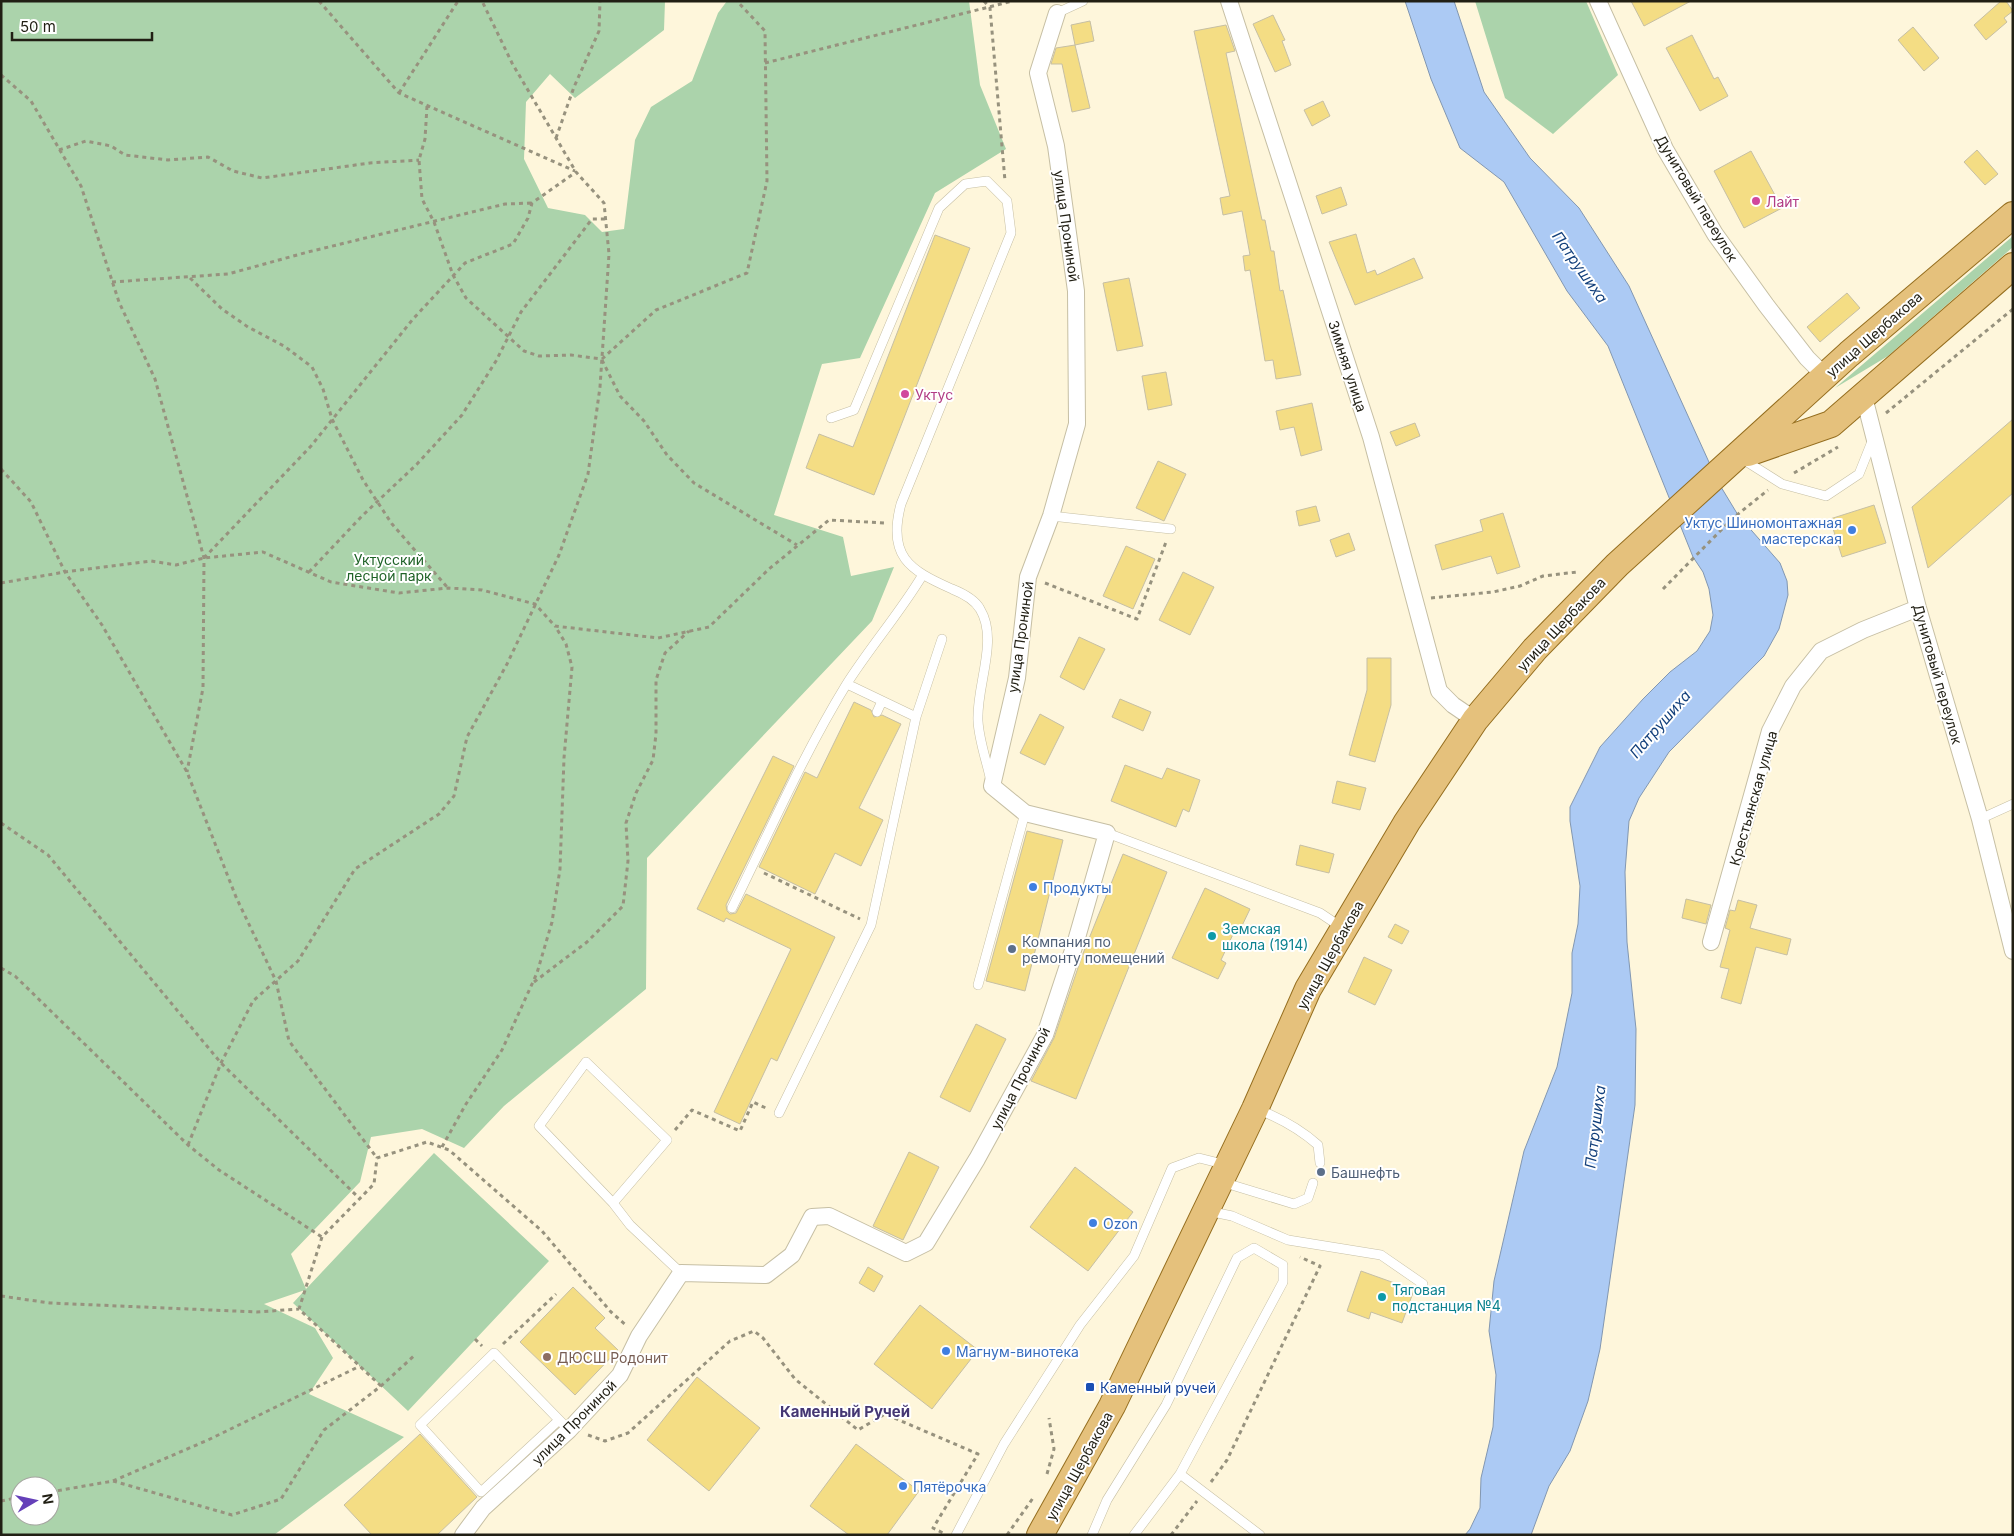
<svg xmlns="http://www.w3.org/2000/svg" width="2014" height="1536" viewBox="0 0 2014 1536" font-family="Inter,sans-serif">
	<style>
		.green { fill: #abd3ab; fill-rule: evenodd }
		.water { fill: #accaf4; stroke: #8297b1 }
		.building { fill: #f4dd84; stroke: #c6bfa4 }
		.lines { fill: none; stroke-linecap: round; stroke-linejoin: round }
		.lane-casing { stroke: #c6bfa4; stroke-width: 10 }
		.street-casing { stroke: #c6bfa4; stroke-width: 18 }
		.primary-casing { stroke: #956e1f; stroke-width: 28 }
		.path { stroke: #97927e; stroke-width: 3; stroke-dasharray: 4 4; stroke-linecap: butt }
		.lane { stroke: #fff; stroke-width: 9 }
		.street { stroke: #fff; stroke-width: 16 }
		.primary { stroke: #e5c17c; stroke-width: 26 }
		.hotel-dot { fill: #d1479c; stroke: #fff; stroke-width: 2 }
		.shop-dot { fill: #3f7fe0; stroke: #fff; stroke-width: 2 }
		.culture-dot { fill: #0f9aa8; stroke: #fff; stroke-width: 2 }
		.service-dot { fill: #5c6f8a; stroke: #fff; stroke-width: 2 }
		.education-dot { fill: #8d6e63; stroke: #fff; stroke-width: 2 }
		.transit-dot { fill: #1a4fb4; stroke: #fff; stroke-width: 2 }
		.labels { text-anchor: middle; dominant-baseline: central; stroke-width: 4; stroke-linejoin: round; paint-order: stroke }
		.street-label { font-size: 14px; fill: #211f14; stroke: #fff }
		.hotel-label { font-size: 14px; fill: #b23c85; stroke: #fff; text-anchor: start }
		.shop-label { font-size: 14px; fill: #366cbe; stroke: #fff; text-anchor: start }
		.park-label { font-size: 14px; fill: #1f6227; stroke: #fff }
		.culture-label { font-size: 14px; fill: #0d838f; stroke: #fff; text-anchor: start }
		.service-label { font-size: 14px; fill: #4e5e75; stroke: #fff; text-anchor: start }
		.education-label { font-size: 14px; fill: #785e54; stroke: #fff; text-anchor: start }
		.transit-label { font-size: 14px; fill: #164399; stroke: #fff; text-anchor: start }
		.water-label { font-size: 15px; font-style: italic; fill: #13407c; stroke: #fff }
		.neighbourhood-label { font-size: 15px; font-weight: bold; fill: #453773; stroke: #fff }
	</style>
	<rect width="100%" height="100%" fill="#fef6db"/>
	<path class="green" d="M1,1H665L664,30L575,98L550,74L526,102L524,159L548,208L585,215L602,232L624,229L635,140L651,107L692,81L718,13L727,1H969L980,85L1006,149L935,193L860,358L822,364L774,515L843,537L851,576L894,567L872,621L647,858L646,989L504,1106L464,1148L422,1129L371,1137L360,1182L291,1254L306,1289L434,1153L549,1261L408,1411L293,1303L305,1290L264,1304L315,1328L333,1358L309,1394L404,1437L274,1535H1ZM20,1486H50V1516H20Z
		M1475,1H1586L1618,75L1553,134L1505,98Z
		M2013,236V247L1888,356L1835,388Z"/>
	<path class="water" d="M1405,1H1454L1484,92L1530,158L1579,208L1629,286L1718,482L1738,515L1780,563L1787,581L1788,595L1779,629L1764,656L1669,752L1639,798L1629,821L1625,872L1627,942L1636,1029L1635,1105L1600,1349L1588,1401L1570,1451L1549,1486L1531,1535H1465L1470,1529L1480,1508L1481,1478L1493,1427L1496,1375L1489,1331L1494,1281L1524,1151L1557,1067L1572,993V953L1578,924L1580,886L1570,821V807L1600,747L1643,699L1670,672L1697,651L1710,631L1713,615L1709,589L1703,572L1693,557L1608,346L1567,291L1504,182L1460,148L1431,79Z"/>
	<path class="building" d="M1631,1H1691L1644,26Z
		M2001,1H2006L2013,11L2004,18L2007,22L1986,40L1974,25Z
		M1273,15L1285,40L1282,41L1291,65L1275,72L1253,24Z
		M1090,21L1094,41L1075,45L1071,25Z
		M1226,25L1235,51L1226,53L1262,220H1265L1271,251H1274L1280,291L1283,290L1301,375L1276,379L1273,360L1265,361L1250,270L1245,271L1243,256L1250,255L1242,211L1223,215L1220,198L1230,196L1194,31Z
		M1913,27L1939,58L1924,71L1898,40Z
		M1692,35L1714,79L1718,77L1728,96L1700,111L1666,48Z
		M1075,45L1090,108L1072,112L1062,64H1051L1056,48Z
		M1323,101L1330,116L1312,126L1304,110Z
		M1977,150L1998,174L1985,185L1964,162Z
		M1751,151L1782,208L1744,228L1714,171Z
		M1341,187L1347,205L1322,214L1316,196Z
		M1356,234L1367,273L1375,270L1377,275L1414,258L1423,278L1355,305L1329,242Z
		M935,235L970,248L874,495L806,468L819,434L853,447Z
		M1129,278L1143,346L1117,351L1103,283Z
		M1847,293L1860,308L1820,342L1807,327Z
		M1166,372L1172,405L1148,410L1142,376Z
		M1312,403L1322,450L1301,456L1294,427L1280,430L1276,411Z
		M2013,419V493L1928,568L1912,507Z
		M1415,423L1420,436L1396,446L1390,432Z
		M1158,461L1186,474L1164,521L1136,508Z
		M1874,505L1886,543L1842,557L1830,519Z
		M1316,506L1320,521L1299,526L1296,511Z
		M1503,513L1520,567L1497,574L1491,556L1442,570L1435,545L1483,531L1480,520Z
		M1349,533L1355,550L1336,557L1330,540Z
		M1126,546L1155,559L1133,609L1103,596Z
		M1183,572L1214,587L1190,635L1159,620Z
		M1079,637L1105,649L1084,690L1060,677Z
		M1367,658H1391V705L1375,762L1349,755L1367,690Z
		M1120,699L1151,712L1143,731L1112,717Z
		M854,702L871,710L874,717L882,715L901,724L859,808L883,820L861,866L835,853L815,894L759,867L805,772L817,778Z
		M1040,714L1064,727L1045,765L1020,753Z
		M773,756L794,766L726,905L727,911L730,914L736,913L746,894L835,937L777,1061L771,1058L740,1124L714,1112L791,949L726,918L724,922L697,909Z
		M1125,765L1162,779L1167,768L1200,780L1189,812L1183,809L1176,827L1111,801Z
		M1337,781L1366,788L1360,810L1332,803Z
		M1027,831L1063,840L1025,991L986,981Z
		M1300,845L1334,854L1329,873L1296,865Z
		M1123,854L1167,872L1076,1099L1031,1081L1054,1038L1082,956Z
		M1205,888L1250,909L1239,932L1235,930L1221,960L1226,963L1218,979L1172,958Z
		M1686,899L1711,905L1706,924L1682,918Z
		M1738,900L1757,905L1750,928L1791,939L1787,955L1756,947L1741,1004L1721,998L1729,969L1720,967L1730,930L1725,928L1730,910L1735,911Z
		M1395,924L1409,931L1402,944L1388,937Z
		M1364,957L1392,970L1375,1005L1348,992Z
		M976,1024L1006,1039L970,1112L940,1097Z
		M909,1152L939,1167L903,1240L873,1226Z
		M1075,1167L1133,1212L1088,1271L1030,1227Z
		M868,1267L883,1276L874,1292L859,1283Z
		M1361,1271L1414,1290L1402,1323L1371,1312L1369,1319L1347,1311Z
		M573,1287L605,1318L595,1328L618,1350L575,1395L520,1342Z
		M920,1305L978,1350L932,1409L874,1364Z
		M697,1377L760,1428L709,1491L647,1440Z
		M420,1434L477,1497L437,1535H372L344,1505Z
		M856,1444L919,1491L887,1535H849L810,1506Z"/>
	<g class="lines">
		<g class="lane-casing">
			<path id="lane" d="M1057,13L1083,1
				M831,418L854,410L939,208L965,184L987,181L1007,201L1011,233L901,504C887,556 909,570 952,589C962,593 975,600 980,609C999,640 976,686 978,721C979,740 986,759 990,777
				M1744,460L1782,484L1826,496L1859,474L1873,439
				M1051,516L1171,529
				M847,684L916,717
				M877,712L882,701
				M1980,819L2013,804
				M1107,833L1320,913L1341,927
				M732,908C769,833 803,755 846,685C870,647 899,614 922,576
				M978,985L1025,813
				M1257,1109C1280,1118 1300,1129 1318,1145L1320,1163
				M779,1113L871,925L916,717L942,639
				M1222,1182L1294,1204L1308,1198L1313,1183
				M613,1203L539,1126L586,1062L667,1140L613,1203L630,1225L681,1273
				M1208,1211L1232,1216L1288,1240L1381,1255L1423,1284
				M558,1421L481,1492L420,1425L494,1353L569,1430
				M1180,1474L1260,1535
				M956,1535L1004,1444L1080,1325L1134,1256L1172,1168L1199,1158L1227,1165
				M1092,1535L1107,1500L1166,1405L1237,1258L1254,1248L1283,1265V1282L1180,1474L1134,1535"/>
		</g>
		<g class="street-casing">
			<path id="street" d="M1229,1L1371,437L1439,691L1453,705L1475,720
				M1598,1L1665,149L1715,234L1766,305L1807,358L1825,376
				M1864,397L1918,608L1980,819L2013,951
				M1711,942L1770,731L1793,686L1821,651L1863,630L1918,608
				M463,1535L483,1508L569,1430L620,1375L639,1336L681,1273L766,1275L792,1255L812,1217L829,1216L906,1253L926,1243L977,1159L1045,1035L1076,941L1107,833L1025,813L992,786L1017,678L1028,577L1051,516L1077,424L1076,291L1056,146L1038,73L1057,13"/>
		</g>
		<g class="primary-casing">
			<path id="primary" d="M1748,453L1831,424L2013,266
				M1040,1535L1112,1406L1255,1109L1308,989L1407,822L1475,720L1535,649L1617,565L1849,354L2013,215"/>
		</g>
		<path class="path" d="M319,1L399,93L575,171
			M984,1L990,8L1005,181
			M765,63L1013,1
			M1,75L31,101L81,186L119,302L155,379L204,558L203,688L187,772
			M399,93L458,1
			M427,106L425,139L419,160L422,199L434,222L453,275L466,298L524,351L539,356L571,355L602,359
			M556,138L574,87L599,31L600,1
			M59,150L86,141L111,146L125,155L168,160L208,157L233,171L262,178L370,163L419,160
			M190,278L222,309L248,327L284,346L312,367L323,389L332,419L363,480L392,524L447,587
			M112,282L228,274L308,252L505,204L532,203
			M602,359L656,310L747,273L767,181L765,31L737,1
			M602,360L620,396L644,421L667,455L694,483L797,545
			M1886,413L2013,309
			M1,469L31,502L65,572L102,625L187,772L236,897L276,981L289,1041L377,1158
			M1794,473L1838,447
			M204,558L311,446L413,319L465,263L513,244L528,218L532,203L576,172
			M309,572L362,516L417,464L462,415L496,361L521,312L592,219H606
			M1,583L65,572L151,561L176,565L204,558L263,552L331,582L399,593L448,588L482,590L535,604L555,626L658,638L709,627L769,569L829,520L885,523
			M1045,583L1137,619L1166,542
			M1663,589L1733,518L1768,490
			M1431,598L1493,592L1520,586L1543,576L1577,572
			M1,823L48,855L221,1063L360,1199
			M764,873L860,919
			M1,968L15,976L188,1145L219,1170L322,1237
			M534,982L587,942L623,906L628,861L626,823L636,793L653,760L656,734V680L665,653L689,631
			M675,1130L692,1110L740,1131L753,1102L768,1109
			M188,1145L221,1063L253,1001L298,961L355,869L439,814L454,796L467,737L507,664L559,555L588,474L600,387L609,254L604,203L576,172L512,63L482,1
			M442,1147L466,1104L502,1050L537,973L552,922L560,869L564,758L572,667L566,644L555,626
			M1,1296L50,1303L257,1312L299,1309
			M475,1339L482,1346
			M503,1344L556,1294
			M381,1386L299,1309L322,1237L374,1184L377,1158L427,1142L449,1150L542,1231L611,1312L627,1326
			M588,1435L605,1441L628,1433L730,1341L754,1331L763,1338L795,1379L858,1430L885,1414L978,1454L933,1528L943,1533
			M1047,1474L1054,1449L1049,1418
			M113,1481L208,1440L360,1366
			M1211,1482L1227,1460L1320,1266L1300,1257
			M50,1492L113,1481L232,1515L281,1499L324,1430L381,1386L416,1354
			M1,1501L20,1497
			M1007,1535L1033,1498
			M1171,1535L1197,1501"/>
		<use href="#lane" class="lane"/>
		<use href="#street" class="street"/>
		<use href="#primary" class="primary"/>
	</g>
	<g class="hotel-dot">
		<circle cx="1756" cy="201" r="5"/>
		<circle cx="905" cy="394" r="5"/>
	</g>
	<g class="shop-dot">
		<circle cx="1852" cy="530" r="5"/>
		<circle cx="1033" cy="887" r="5"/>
		<circle cx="1093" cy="1223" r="5"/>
		<circle cx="946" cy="1351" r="5"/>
		<circle cx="903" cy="1486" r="5"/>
	</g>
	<g class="culture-dot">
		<circle cx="1212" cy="936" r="5"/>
		<circle cx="1382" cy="1297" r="5"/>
	</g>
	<g class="service-dot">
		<circle cx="1012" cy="949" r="5"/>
		<circle cx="1321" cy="1172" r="5"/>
	</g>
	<circle class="education-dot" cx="547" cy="1357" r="5"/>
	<rect class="transit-dot" x="1085" y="1382" width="10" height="10" rx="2.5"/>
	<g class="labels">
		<g class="street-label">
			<text transform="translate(1697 198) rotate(59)">Дунитовый переулок</text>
			<text transform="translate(1067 226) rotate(82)">улица Прониной</text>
			<text transform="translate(1874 334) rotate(-41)">улица Щербакова</text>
			<text transform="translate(1348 366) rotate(72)">Зимняя улица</text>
			<text transform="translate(1561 624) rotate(-47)">улица Щербакова</text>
			<text transform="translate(1020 637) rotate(-82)">улица Прониной</text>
			<text transform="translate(1938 674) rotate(74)">Дунитовый переулок</text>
			<text transform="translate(1753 798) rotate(-74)">Крестьянская улица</text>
			<text transform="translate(1330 955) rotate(-61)">улица Щербакова</text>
			<text transform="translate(1020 1078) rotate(-63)">улица Прониной</text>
			<text transform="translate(574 1422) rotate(-45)">улица Прониной</text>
			<text transform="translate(1079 1466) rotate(-61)">улица Щербакова</text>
		</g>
		<g class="hotel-label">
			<text x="1766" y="201">Лайт</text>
			<text x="915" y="394">Уктус</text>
		</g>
		<g class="shop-label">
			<text x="1842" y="522" text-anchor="end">Уктус Шиномонтажная<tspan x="1842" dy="16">мастерская</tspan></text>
			<text x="1043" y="887">Продукты</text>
			<text x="1103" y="1223">Ozon</text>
			<text x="956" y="1351">Магнум-винотека</text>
			<text x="913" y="1486">Пятёрочка</text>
		</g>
		<g class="park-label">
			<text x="389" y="559">Уктусский<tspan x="389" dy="16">лесной парк</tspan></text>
		</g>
		<g class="culture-label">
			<text x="1222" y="928">Земская<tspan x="1222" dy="16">школа (1914)</tspan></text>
			<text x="1392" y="1289">Тяговая<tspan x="1392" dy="16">подстанция №4</tspan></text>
		</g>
		<g class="service-label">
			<text x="1022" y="941">Компания по<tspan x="1022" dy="16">ремонту помещений</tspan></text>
			<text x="1331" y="1172">Башнефть</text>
		</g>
		<g class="education-label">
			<text x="557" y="1357">ДЮСШ Родонит</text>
		</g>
		<g class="transit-label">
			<text x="1100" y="1387">Каменный ручей</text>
		</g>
		<g class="water-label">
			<text transform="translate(1580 267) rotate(55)">Патрушиха</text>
			<text transform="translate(1660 724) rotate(-49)">Патрушиха</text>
			<text transform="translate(1595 1127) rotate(-83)">Патрушиха</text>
		</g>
		<g class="neighbourhood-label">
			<text x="845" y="1411">Каменный Ручей</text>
		</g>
	</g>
	<rect width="2014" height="1536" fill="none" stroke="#211f14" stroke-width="5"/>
	<g transform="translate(35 1501) rotate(81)"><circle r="24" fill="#ffffff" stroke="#a6a5a1"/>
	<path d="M0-4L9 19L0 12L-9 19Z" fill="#6540b9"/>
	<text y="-8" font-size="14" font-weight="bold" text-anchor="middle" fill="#211f14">N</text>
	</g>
	<path d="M12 32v8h140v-8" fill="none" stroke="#211f14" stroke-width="2.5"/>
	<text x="20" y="32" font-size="15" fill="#211f14" stroke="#ffffff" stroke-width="4" paint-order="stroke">50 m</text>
</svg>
